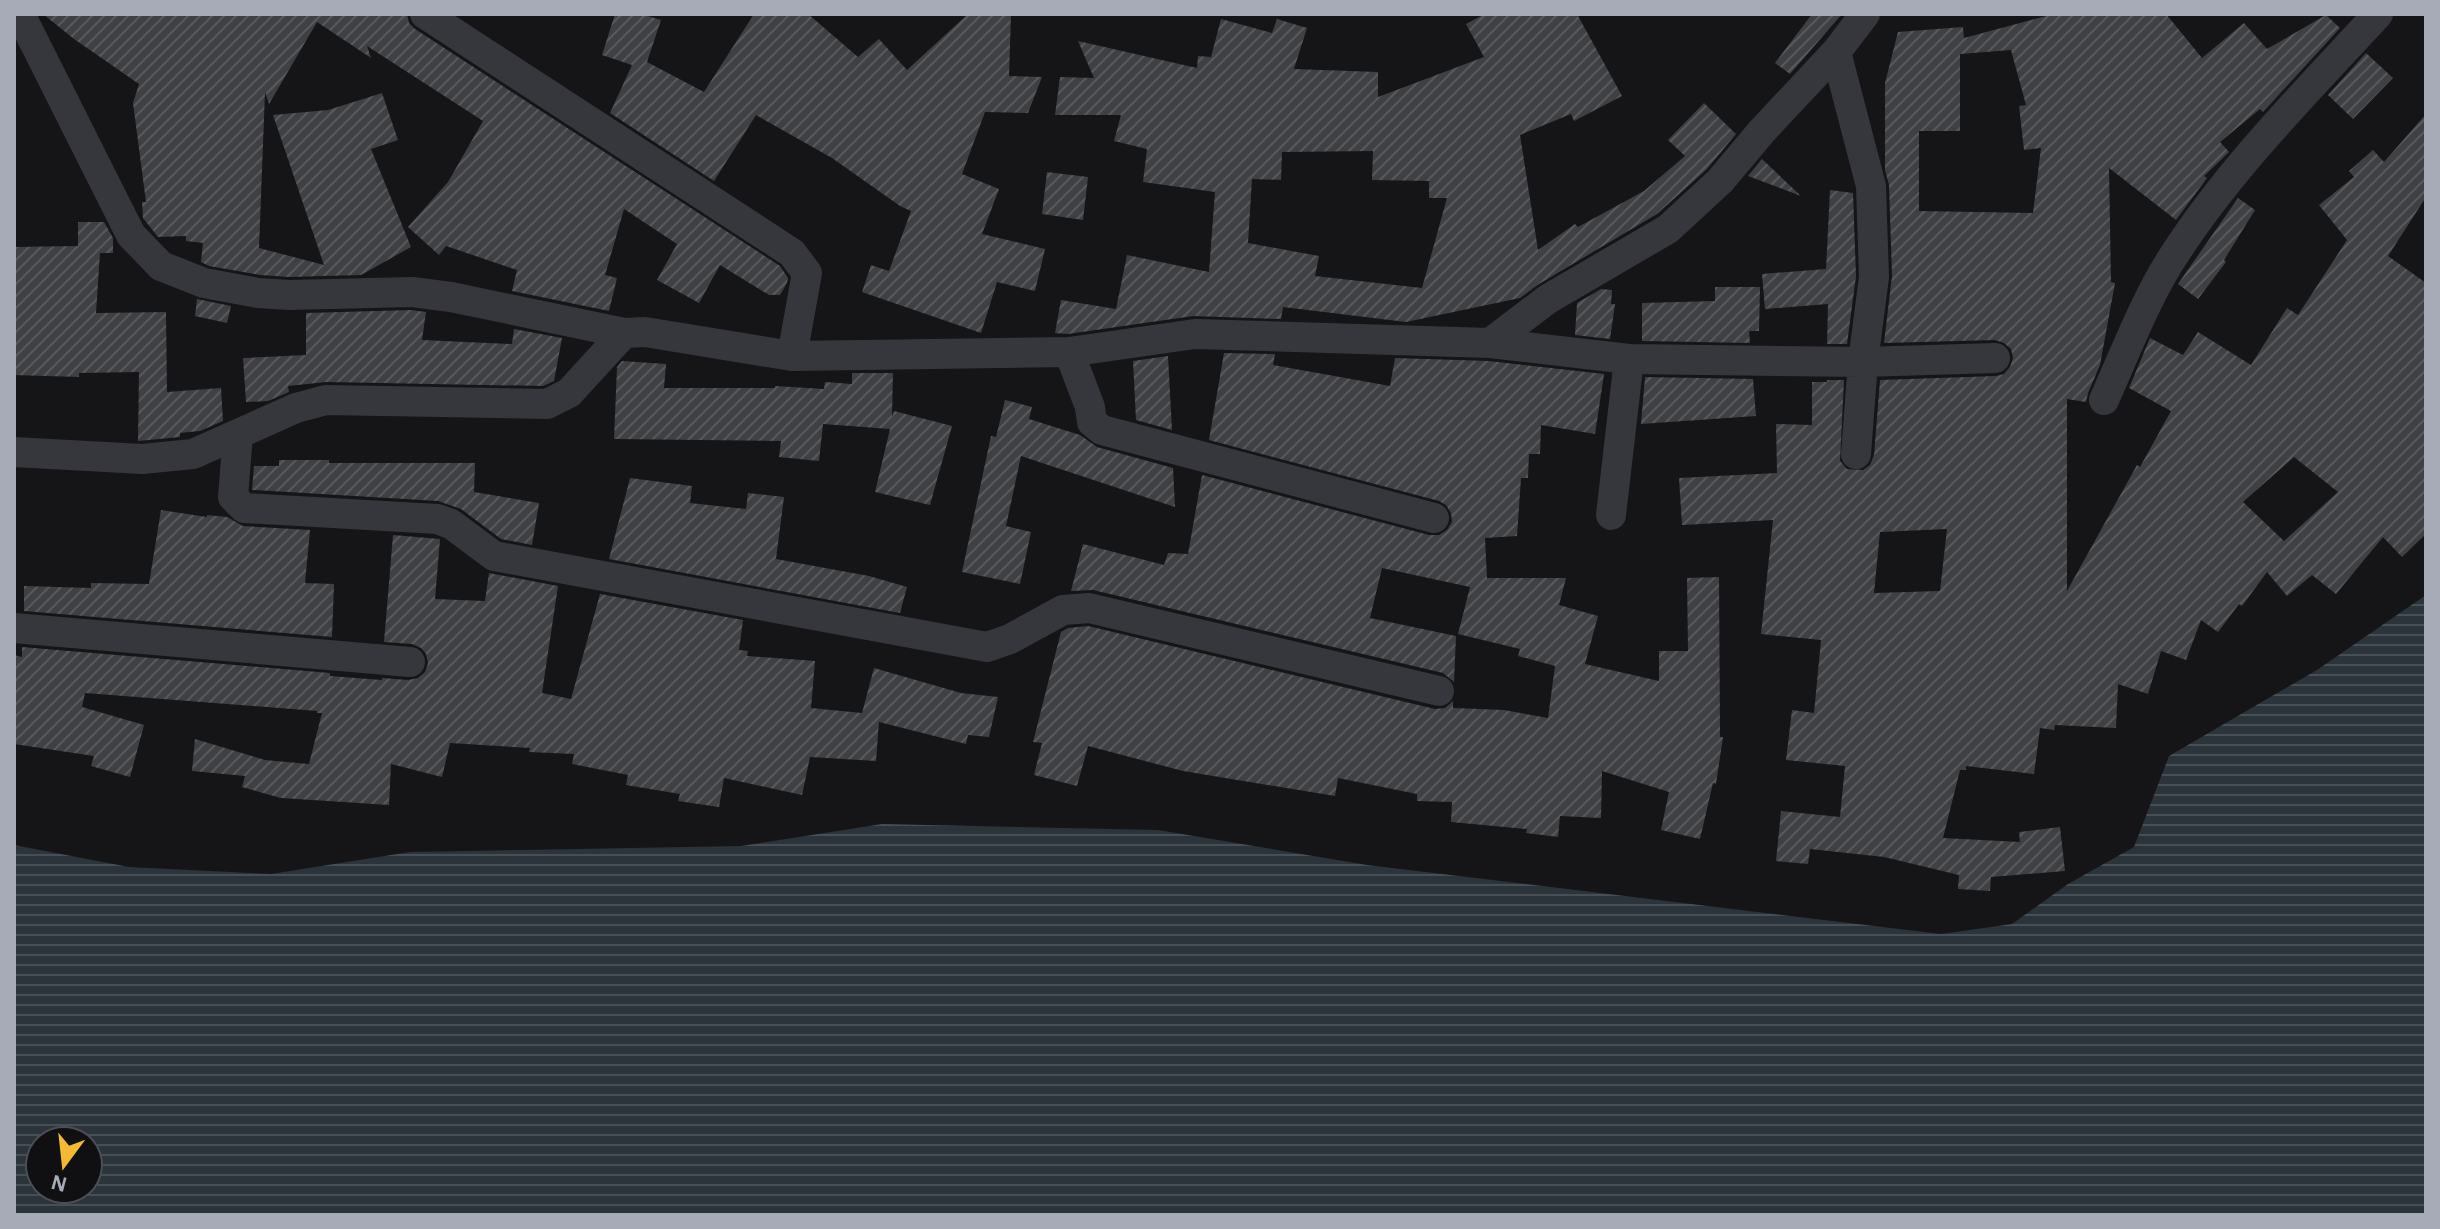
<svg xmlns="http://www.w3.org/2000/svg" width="2440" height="1229" viewBox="0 0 2440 1229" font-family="'Alegreya Sans',sans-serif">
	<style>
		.water { fill: url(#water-rules); fill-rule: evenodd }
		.building { fill: url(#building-hatch); fill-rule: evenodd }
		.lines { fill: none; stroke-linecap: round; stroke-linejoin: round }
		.street { stroke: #36373c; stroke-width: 30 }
	</style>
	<defs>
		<pattern id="water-rules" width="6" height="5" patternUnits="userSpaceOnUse" patternTransform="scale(2)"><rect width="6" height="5" fill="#2b333b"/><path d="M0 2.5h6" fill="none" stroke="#474e55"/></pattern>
		<pattern id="building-hatch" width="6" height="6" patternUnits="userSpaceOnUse" patternTransform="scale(2)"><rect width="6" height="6" fill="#3f4044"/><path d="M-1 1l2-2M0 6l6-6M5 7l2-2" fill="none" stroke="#58595d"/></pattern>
	</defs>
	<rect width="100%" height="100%" fill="#151517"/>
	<path class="water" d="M2426,595V1215H14V845L129,867L271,874L410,852L741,846L882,824L1158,830L1367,865L1941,934L2012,924L2068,884L2134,847L2169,756L2317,670ZM40,1141H88V1189H40Z"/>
	<path class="building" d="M43,14H407L409,23L415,29L780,266L788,278L787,283L780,295H769L720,265L699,303L657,280L677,244L624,209L605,275L617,278L609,311L512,291L517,270L446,246L439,255L408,227L448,182L483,121L367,46L371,58L317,22L269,104L265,92L259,248L324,265L273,115L328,110L382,93L398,140L371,149L411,247L361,275L289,277L260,275L209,266L201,262L203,243L186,241V236L158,237L143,218L142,202H146L133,103L139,84L74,39Z
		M615,14H641L661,20L647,62L704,92L754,14H808L858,57L879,39L907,70L968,14H1011L1009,76L1042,77L1028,113L985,112L962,174L999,189L982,234L1045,249L1035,291L997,282L981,333L862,292L871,265L889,271L911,211L900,206L832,158L756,115L714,181L610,113L632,65L602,55Z
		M1485,14H1577L1622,96L1574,121L1571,114L1520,135L1538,250L1575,224L1578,227L1644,191L1685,156L1668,140L1704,103L1736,134L1707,169L1657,214L1539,284L1520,298L1406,322L1283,307L1281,319L1193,316L1068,334L1055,333L1061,300L1116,309L1127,255L1209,272L1215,192L1143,182L1147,149L1114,141L1121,115H1055L1060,77L1094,78L1078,41L1197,68L1198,56L1211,57L1221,19L1272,33L1277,19L1307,28L1294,69L1378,72V97L1484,57L1466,24ZM1373,151L1372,180L1429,181V198H1447L1422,288L1315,276L1319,256L1248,243L1252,179L1281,180L1282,152Z
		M1812,14H1842L1790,74L1775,63Z
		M2054,14H2166L2202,58L2244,23L2267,49L2326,15L2340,28L2263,112L2260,109L2220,142L2229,152L2204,176L2207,178L2176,220L2109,168L2111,282L2115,283L2100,365L2088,393L2086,402L2067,399V591L2137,465L2140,467L2171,411L2129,388L2150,338L2183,355L2198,332L2251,365L2287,308L2298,315L2347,240L2319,205L2354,177L2349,171L2373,150L2384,162L2426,114V197L2388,256L2426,283V534L2402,557L2383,537L2336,594L2312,575L2287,596L2267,572L2242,606L2239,604L2218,632L2201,620L2186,660L2161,651L2148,694L2118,684L2116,728L2055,725L2054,730L2040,728L2034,774L1966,766V770H1960L1943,838L2020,842L2019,832L2060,827L2065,871L1991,877L1990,891L1958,889L1959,875L1884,857L1810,849L1808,864L1776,861L1781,811L1840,817L1845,766L1786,760L1792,710L1814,713L1821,640L1761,634L1773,520L1682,525L1679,478L1777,473L1776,424L1812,425V382H1827V380H1844L1840,461L1847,469L1863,470L1870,465L1874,455L1880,380L1996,376L2004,374L2010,367L2013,358L2011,349L2004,343L1995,340L1884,343L1892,276L1889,185L1885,170V83L1898,32L1963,27L1964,38ZM2011,50L2026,105L2019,106L2024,150L2041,148L2033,213L1919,211V131H1960V54ZM2294,457L2338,492L2284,541L2243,502ZM1947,529L1940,591L1874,593L1880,532Z
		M2366,53L2393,78L2353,119L2328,95Z
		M1762,159L1801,196L1748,176Z
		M1047,172L1088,177L1083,220L1042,214Z
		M1830,190L1853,193L1856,276L1847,344H1827L1828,304L1765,309L1762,274L1826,269Z
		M2238,198L2255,210L2224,260L2226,262L2198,299L2178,284Z
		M78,222H104L113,238V253H100L96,313L166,312L167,392L221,388L223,421L200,431L180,433V437L138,441L139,372L79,373V377L14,375V247L78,246Z
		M1715,287H1760L1759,331H1749L1750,343L1642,341V303L1715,301Z
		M1601,289L1612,290L1611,304H1615L1610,339L1575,335L1577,303Z
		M197,299L231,306L227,323L195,316Z
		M411,310L426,312L422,340L512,344L514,329L562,338L554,381L543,386L326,382L288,386L289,392L268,401L246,402L243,358L306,355V313Z
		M1224,353L1275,354L1273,365L1390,386L1395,358L1489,361L1604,374L1595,434L1541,425L1540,454H1529L1528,478H1521L1517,536L1485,538L1487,578H1566L1559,605L1598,616L1585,664L1659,681V651H1688L1687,578L1719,577L1720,737H1723L1716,784L1713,783L1700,839L1661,830L1669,792L1602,771L1601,818L1560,816L1558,837L1526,833L1527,829L1451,822L1452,802L1417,801V794L1338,778L1335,796L1183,771L1088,746L1077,786L1034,775L1042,743L1033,742L1061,632L1068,628L1088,626L1435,709L1445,708L1453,701V708L1504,710L1548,718L1555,666L1518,656L1520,649L1458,634L1470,587L1382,568L1370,618L1456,636L1454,682L1443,673L1093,590L1071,591L1083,544L1164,565L1168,553L1188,554L1202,475L1429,535H1439L1447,530L1452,522L1451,513L1446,505L1439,501L1209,440Z
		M1168,356L1172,430L1136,420L1133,361Z
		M622,361L666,364L664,388H775V386L824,389L825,382L852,384V373H893L892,417L894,411L952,426L930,505L875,492L890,429L823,424L819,461L779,457L781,441L614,439L617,367Z
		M1645,377L1753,379L1756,416L1641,424Z
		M1005,400L1032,407L1029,419L1080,435L1097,447L1173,468L1175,507L1021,456L1006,526L1031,532L1020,584L962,572L991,436L996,437Z
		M279,460H329V463H475L474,492L539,503L532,545L501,539L461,509L438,501L252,490L254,466H279Z
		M630,478L692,486L690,503L746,509L748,493L784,497L776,559L869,576L907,587L900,613L609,559Z
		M161,510L207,517V515L227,517L243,526L310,530L305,583L334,584L332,637L24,611V586L91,588V583L149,584Z
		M393,535L440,539L435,599L485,601L489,573L558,586L542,693L571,699L600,594L743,620L739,650L748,651L747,656L815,661L811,708L862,713L874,668L961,693L998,697L989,737L968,735L966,744L879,722L876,761L810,757L802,795L724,778L719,807L678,801L680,794L626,785L628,775L572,764L574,754L529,752L530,748L450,743L442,777L391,764L389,805L281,798L242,787L245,776L192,771L195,739L265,760L309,764L322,713H317V711L85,693L82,707L144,725L130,777L91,766L94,756L14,744V655L22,657V647L330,673V676L382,680V678L408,680L418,678L425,672L428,663L426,654L421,648L412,644L384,642Z"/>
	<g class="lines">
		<path class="street" d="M20,14L131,235L161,266L204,283L258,293L289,295L412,292L451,297L624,333
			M425,14L792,253L807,273L792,356L1069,352L1195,334L1490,343L1548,299L1668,229L1720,181L1762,131L1836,52L1865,14
			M1836,52L1871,186L1874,277L1863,362L1856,454
			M1490,343L1629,359L1611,515
			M1069,352L1090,407L1092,422L1102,430L1434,518
			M1629,359L1863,362L1995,358
			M2104,400C2126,351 2146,297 2176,252C2233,165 2308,90 2378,14
			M238,434L233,497L244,508L437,519L451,524L494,556L987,647L1010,639L1063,610L1089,608L1439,691
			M14,452L142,459L193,454L296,408L326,400L547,404L569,393L624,333L645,332L792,356
			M14,628L410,662"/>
	</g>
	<rect width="2440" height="1229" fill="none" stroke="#a7abb7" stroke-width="32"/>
	<g transform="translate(64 1165) rotate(195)"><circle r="38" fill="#101012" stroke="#4c4e54" stroke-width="2"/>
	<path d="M0-6L14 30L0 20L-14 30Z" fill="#f3b932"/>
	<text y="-12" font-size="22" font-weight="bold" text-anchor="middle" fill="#a7abb7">N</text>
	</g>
</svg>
